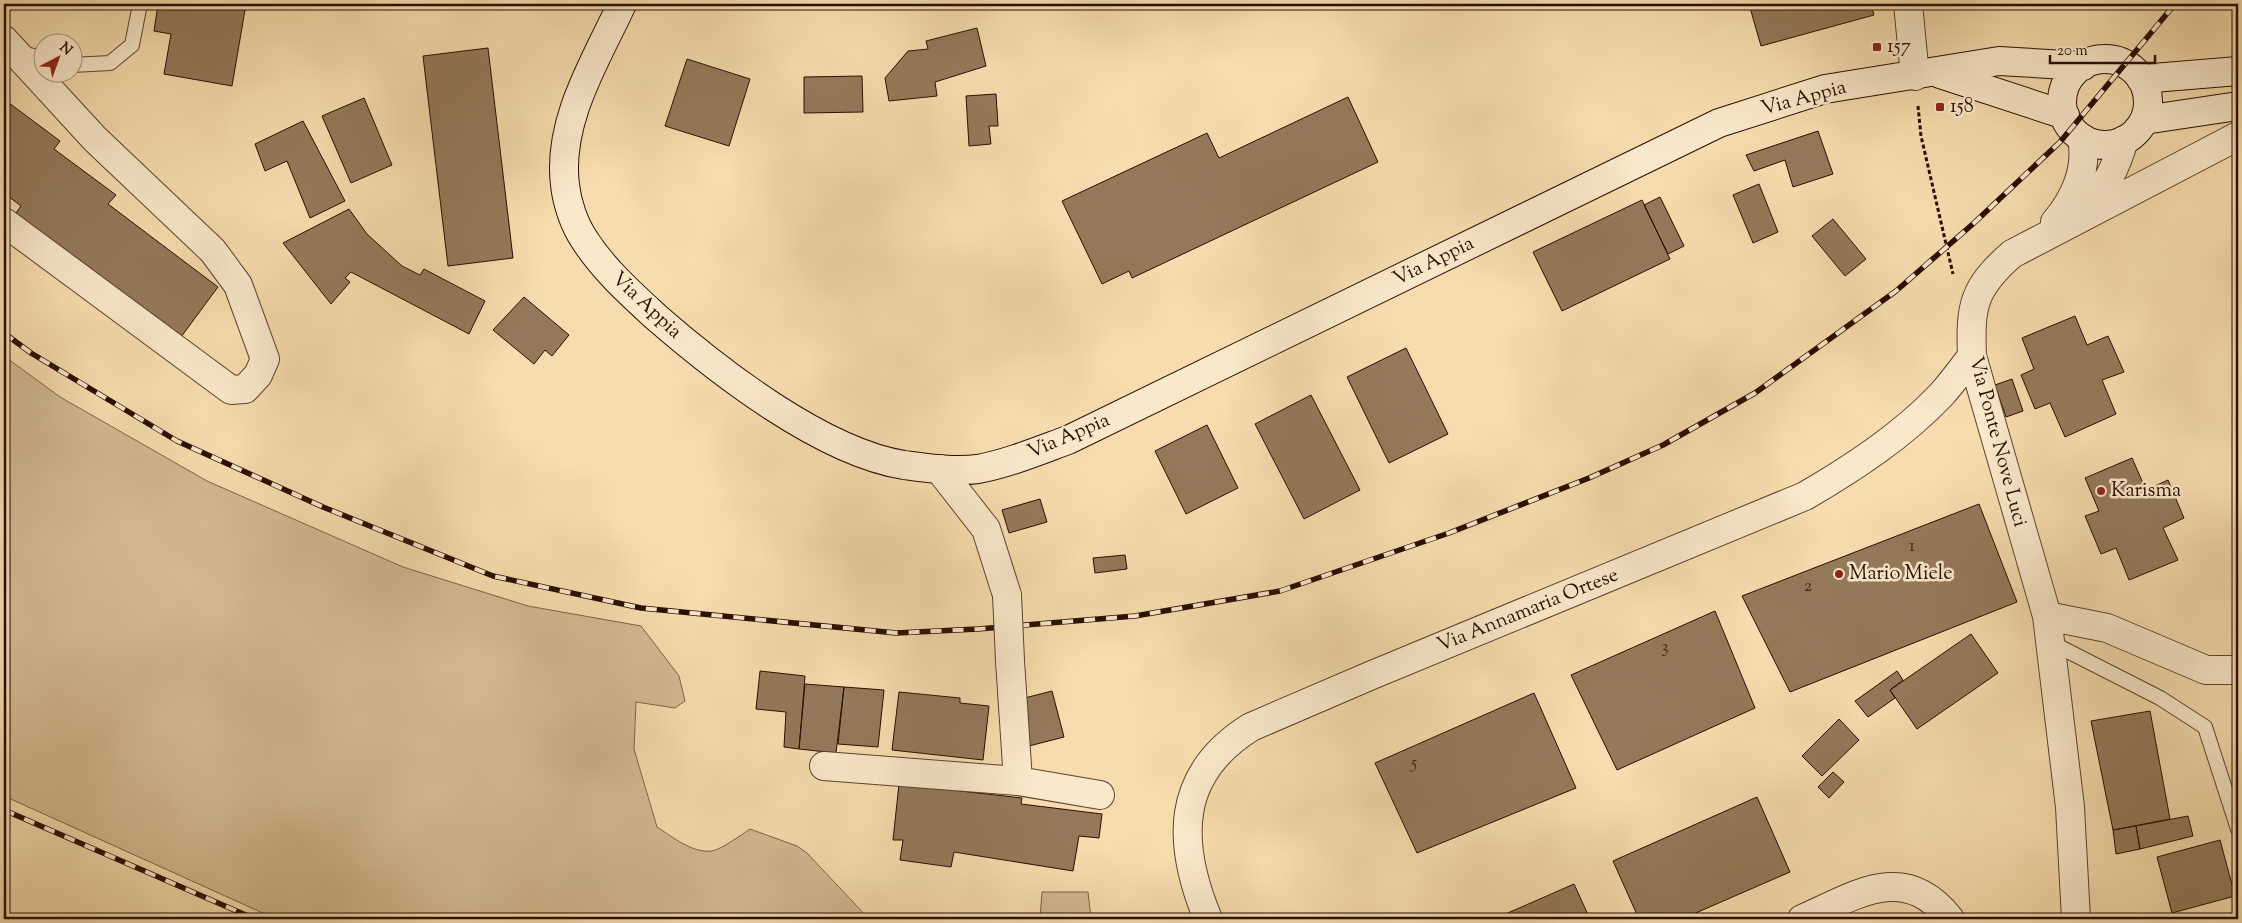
<svg xmlns="http://www.w3.org/2000/svg" width="2242" height="923" viewBox="0 0 2242 923" font-family="'Sorts Mill Goudy',serif">
	<style>
		.green { fill: #d3b990; stroke: #7e6348 }
		.building { fill: #94795a; stroke: #290d00 }
		.lines { fill: none; stroke-linecap: round; stroke-linejoin: round }
		.lane-casing { stroke: #5c412c; stroke-width: 16 }
		.street-casing { stroke: #5c412c; stroke-width: 30 }
		.secondary-casing { stroke: #290d00; stroke-width: 30 }
		.path { stroke: #290d00; stroke-width: 3; stroke-dasharray: 4 2.5; stroke-linecap: butt }
		.lane { stroke: #f9e8ca; stroke-width: 14 }
		.street { stroke: #f9e8ca; stroke-width: 28 }
		.secondary { stroke: #f9e8ca; stroke-width: 28 }
		.rail-casing { stroke: #290d00; stroke-width: 5.5 }
		.rail { stroke: #f9e8ca; stroke-width: 4; stroke-dasharray: 11; stroke-linecap: butt }
		.street-bridge-casing { stroke: #5c412c; stroke-width: 30; stroke-linecap: butt }
		.street-bridge { stroke: #f9e8ca; stroke-width: 28 }
		.poi-dot { fill: #8f2418; stroke: #f9e8ca; stroke-width: 2 }
		.labels { text-anchor: middle; dominant-baseline: central; stroke-width: 5; stroke-linejoin: round; paint-order: stroke }
		.number-label { font-size: 18px; fill: #442816 }
		.poi-label { font-size: 20px; fill: #290d00; stroke: #f9e8ca; text-anchor: start }
		.street-label { font-size: 20px; fill: #290d00; stroke: #f9e8ca }
	</style>
	<rect width="100%" height="100%" fill="#f6dcae"/>
	<filter id="stains"><feTurbulence type="fractalNoise" baseFrequency=".004" numOctaves="4"/><feColorMatrix values="0 0 0 0 .2 0 0 0 0 .09 0 0 0 0 .02 0 0 0 .5 -.17"/></filter>
	<radialGradient id="worn" r=".72"><stop offset=".6" stop-color="#630" stop-opacity="0"/><stop offset="1" stop-color="#630" stop-opacity=".3"/></radialGradient>
	<path class="green" d="M4,356L60,397L207,481L403,567L528,606L641,626L679,676L685,701L675,708L636,702L634,749L657,827C673,837 691,853 712,851C722,849 741,835 750,829L797,846L807,853L869,919H276L4,796Z
		M1042,892H1088L1091,919H1040Z"/>
	<path class="building" d="M158,4H246L232,86L164,74L171,34L154,31Z
		M1749,4H1871L1874,15L1761,46Z
		M977,28L986,66L935,82L937,96L889,101L885,78L908,51L928,49L926,41Z
		M488,48L513,258L448,266L423,56Z
		M687,59L750,79L729,146L665,126Z
		M862,76L863,112L804,113V77Z
		M996,94L998,126H989L991,144L969,146L966,96Z
		M1348,97L1378,162L1132,278L1129,271L1102,284L1062,201L1207,133L1219,158Z
		M364,98L392,165L351,183L322,116Z
		M5,100L60,141L54,149L116,195L108,204L218,287L181,337L16,213L21,206L4,193Z
		M303,121L345,201L310,218L287,161L265,171L255,144Z
		M1818,131L1833,174L1793,187L1785,160L1754,171L1746,155Z
		M1759,184L1778,232L1753,243L1733,195Z
		M1660,197L1684,246L1668,254L1644,205Z
		M1642,200L1670,259L1562,311L1533,252Z
		M349,209L367,234L402,266L420,275L424,269L485,301L469,334L351,272L345,278L350,282L331,304L283,243Z
		M1833,219L1866,259L1845,276L1812,236Z
		M524,297L569,335L552,356L545,350L534,364L493,330Z
		M2075,316L2087,345L2108,336L2124,372L2102,380L2116,414L2065,437L2050,403L2035,409L2021,375L2034,369L2022,338Z
		M1406,348L1448,434L1389,463L1347,377Z
		M2012,379L2023,411L2006,417L1995,385Z
		M1311,395L1360,490L1304,519L1255,424Z
		M1207,425L1238,488L1186,514L1155,451Z
		M2132,458L2146,490L2168,480L2184,518L2163,528L2178,560L2129,580L2116,548L2101,554L2085,516L2099,511L2085,478Z
		M1040,499L1047,522L1009,533L1002,510Z
		M1979,504L2017,602L1790,692L1742,596Z
		M1125,555L1127,569L1095,573L1093,558Z
		M1715,611L1755,708L1617,770L1571,675Z
		M1971,634L1998,673L1917,729L1890,690Z
		M760,671L805,676L799,749L784,747L786,712L756,709Z
		M1897,671L1903,680L1890,690L1895,698L1868,717L1855,701Z
		M805,684L844,687L836,753L799,749Z
		M844,687L884,690L878,747L838,744Z
		M1052,691L1064,737L1029,746L1017,700Z
		M899,692L960,698V703L989,706L983,760L892,750Z
		M1534,693L1576,788L1417,853L1375,763Z
		M2150,711L2170,819L2113,830L2091,721Z
		M1839,719L1859,740L1822,776L1802,756Z
		M1833,772L1844,782L1829,798L1818,787Z
		M899,784L1022,798L1021,804L1102,814L1099,838L1079,836L1073,871L954,852L951,867L900,860L903,840H893Z
		M1757,797L1790,872L1682,919H1639L1613,861Z
		M2188,816L2193,836L2140,849L2136,826Z
		M2136,826L2140,849L2116,854L2113,830Z
		M2220,840L2235,896L2172,913L2157,857Z
		M1574,884L1590,919H1494Z"/>
	<g class="lines">
		<g class="lane-casing">
			<path id="lane" d="M21,53L42,58
				M72,65L110,63L132,45L140,4
				M2050,642L2160,698L2205,727L2238,829"/>
		</g>
		<g class="street-casing">
			<path id="street" d="M1908,4L1915,76
				M4,40L95,139L213,251L238,285L265,359L258,375L245,389L231,390L4,222
				M2083,208C2106,190 2116,167 2124,140
				M2055,222C2075,199 2088,169 2082,138
				M939,469L986,529L1007,595
				M2047,616L2107,628L2206,670H2238
				M1010,661L1018,781L1100,795
				M824,766L1018,781
				M1208,919C1177,844 1174,775 1251,727L1372,675L1805,496C1853,468 1902,436 1941,395C1952,383 1962,369 1972,356
				M1802,919C1855,896 1904,860 1950,919
				M2076,919L2070,807L2047,616L1972,356C1970,306 1973,288 2012,254L2238,136"/>
		</g>
		<g class="secondary-casing">
			<path id="secondary" d="M622,4C596,60 557,121 565,185C567,203 574,224 584,239C603,269 630,293 656,317C718,371 822,452 904,465C927,468 954,472 978,469C1009,463 1038,451 1068,440L1719,123L1825,89L1999,61L2083,66
				M2062 102a43 43 0 1 1 86 0a43 43 0 1 1-86 0Z
				M1940,74L2065,115
				M2141,79L2238,71
				M2144,120L2238,106"/>
		</g>
		<path class="path" d="M1918,106L1921,136L1953,274"/>
		<use href="#lane" class="lane"/>
		<use href="#street" class="street"/>
		<use href="#secondary" class="secondary"/>
		<g class="rail-casing">
			<path id="rail" d="M4,333L31,353L177,441L323,507L493,576L641,608L896,633L978,629L1135,616L1280,591L1449,533L1589,478L1663,445L1755,393L1896,291L1974,223L2060,142L2175,4
				M4,810L255,919"/>
		</g>
		<use href="#rail" class="rail"/>
		<g class="street-bridge-casing">
			<path id="street-bridge" d="M1007,595L1010,661"/>
		</g>
		<use href="#street-bridge" class="street-bridge"/>
	</g>
	<g class="poi-dot">
		<rect x="1872" y="42" width="10" height="10" rx="2.5"/>
		<rect x="1935" y="102" width="10" height="10" rx="2.5"/>
		<circle cx="2101" cy="491" r="5"/>
		<circle cx="1839" cy="574" r="5"/>
	</g>
	<g class="labels">
		<g class="number-label">
			<text x="1912" y="547">1</text>
			<text x="1808" y="587">2</text>
			<text x="1665" y="648">3</text>
			<text x="1414" y="764">5</text>
		</g>
		<g class="poi-label">
			<text x="1887" y="47">157</text>
			<text x="1950" y="107">158</text>
			<text x="2111" y="491">Karisma</text>
			<text x="1849" y="574">Mario Miele</text>
		</g>
		<g class="street-label">
			<text transform="translate(1804 99) rotate(-15)">Via Appia</text>
			<text transform="translate(1434 262) rotate(-26)">Via Appia</text>
			<text transform="translate(646 306) rotate(43)">Via Appia</text>
			<text transform="translate(1069 437) rotate(-23)">Via Appia</text>
			<text transform="translate(1997 442) rotate(75)">Via Ponte Nove Luci</text>
			<text transform="translate(1528 611) rotate(-22)">Via Annamaria Ortese</text>
		</g>
	</g>
	<rect width="2242" height="923" fill="none" stroke="#f6dcae" stroke-width="20"/>
	<rect x="5" y="5" width="2232" height="913" fill="none" stroke="#290d00" stroke-width="2.5"/>
	<rect x="10" y="10" width="2222" height="903" fill="none" stroke="#290d00"/>
	<g transform="translate(58 58) rotate(41)"><circle r="24" fill="#f9e8ca" stroke="#a69079"/>
	<path d="M0-4L9 19L0 12L-9 19Z" fill="#8f2418"/>
	<text y="-8" font-size="14" font-weight="bold" text-anchor="middle" fill="#290d00">N</text>
	</g>
	<path d="M2050 55v8h105v-8" fill="none" stroke="#290d00" stroke-width="2.5"/>
	<text x="2057" y="55" font-size="15" fill="#290d00" stroke="#f9e8ca" stroke-width="4" paint-order="stroke">20 m</text>
	<rect width="100%" height="100%" filter="url(#stains)"/>
	<rect width="100%" height="100%" fill="url(#worn)"/>
</svg>
